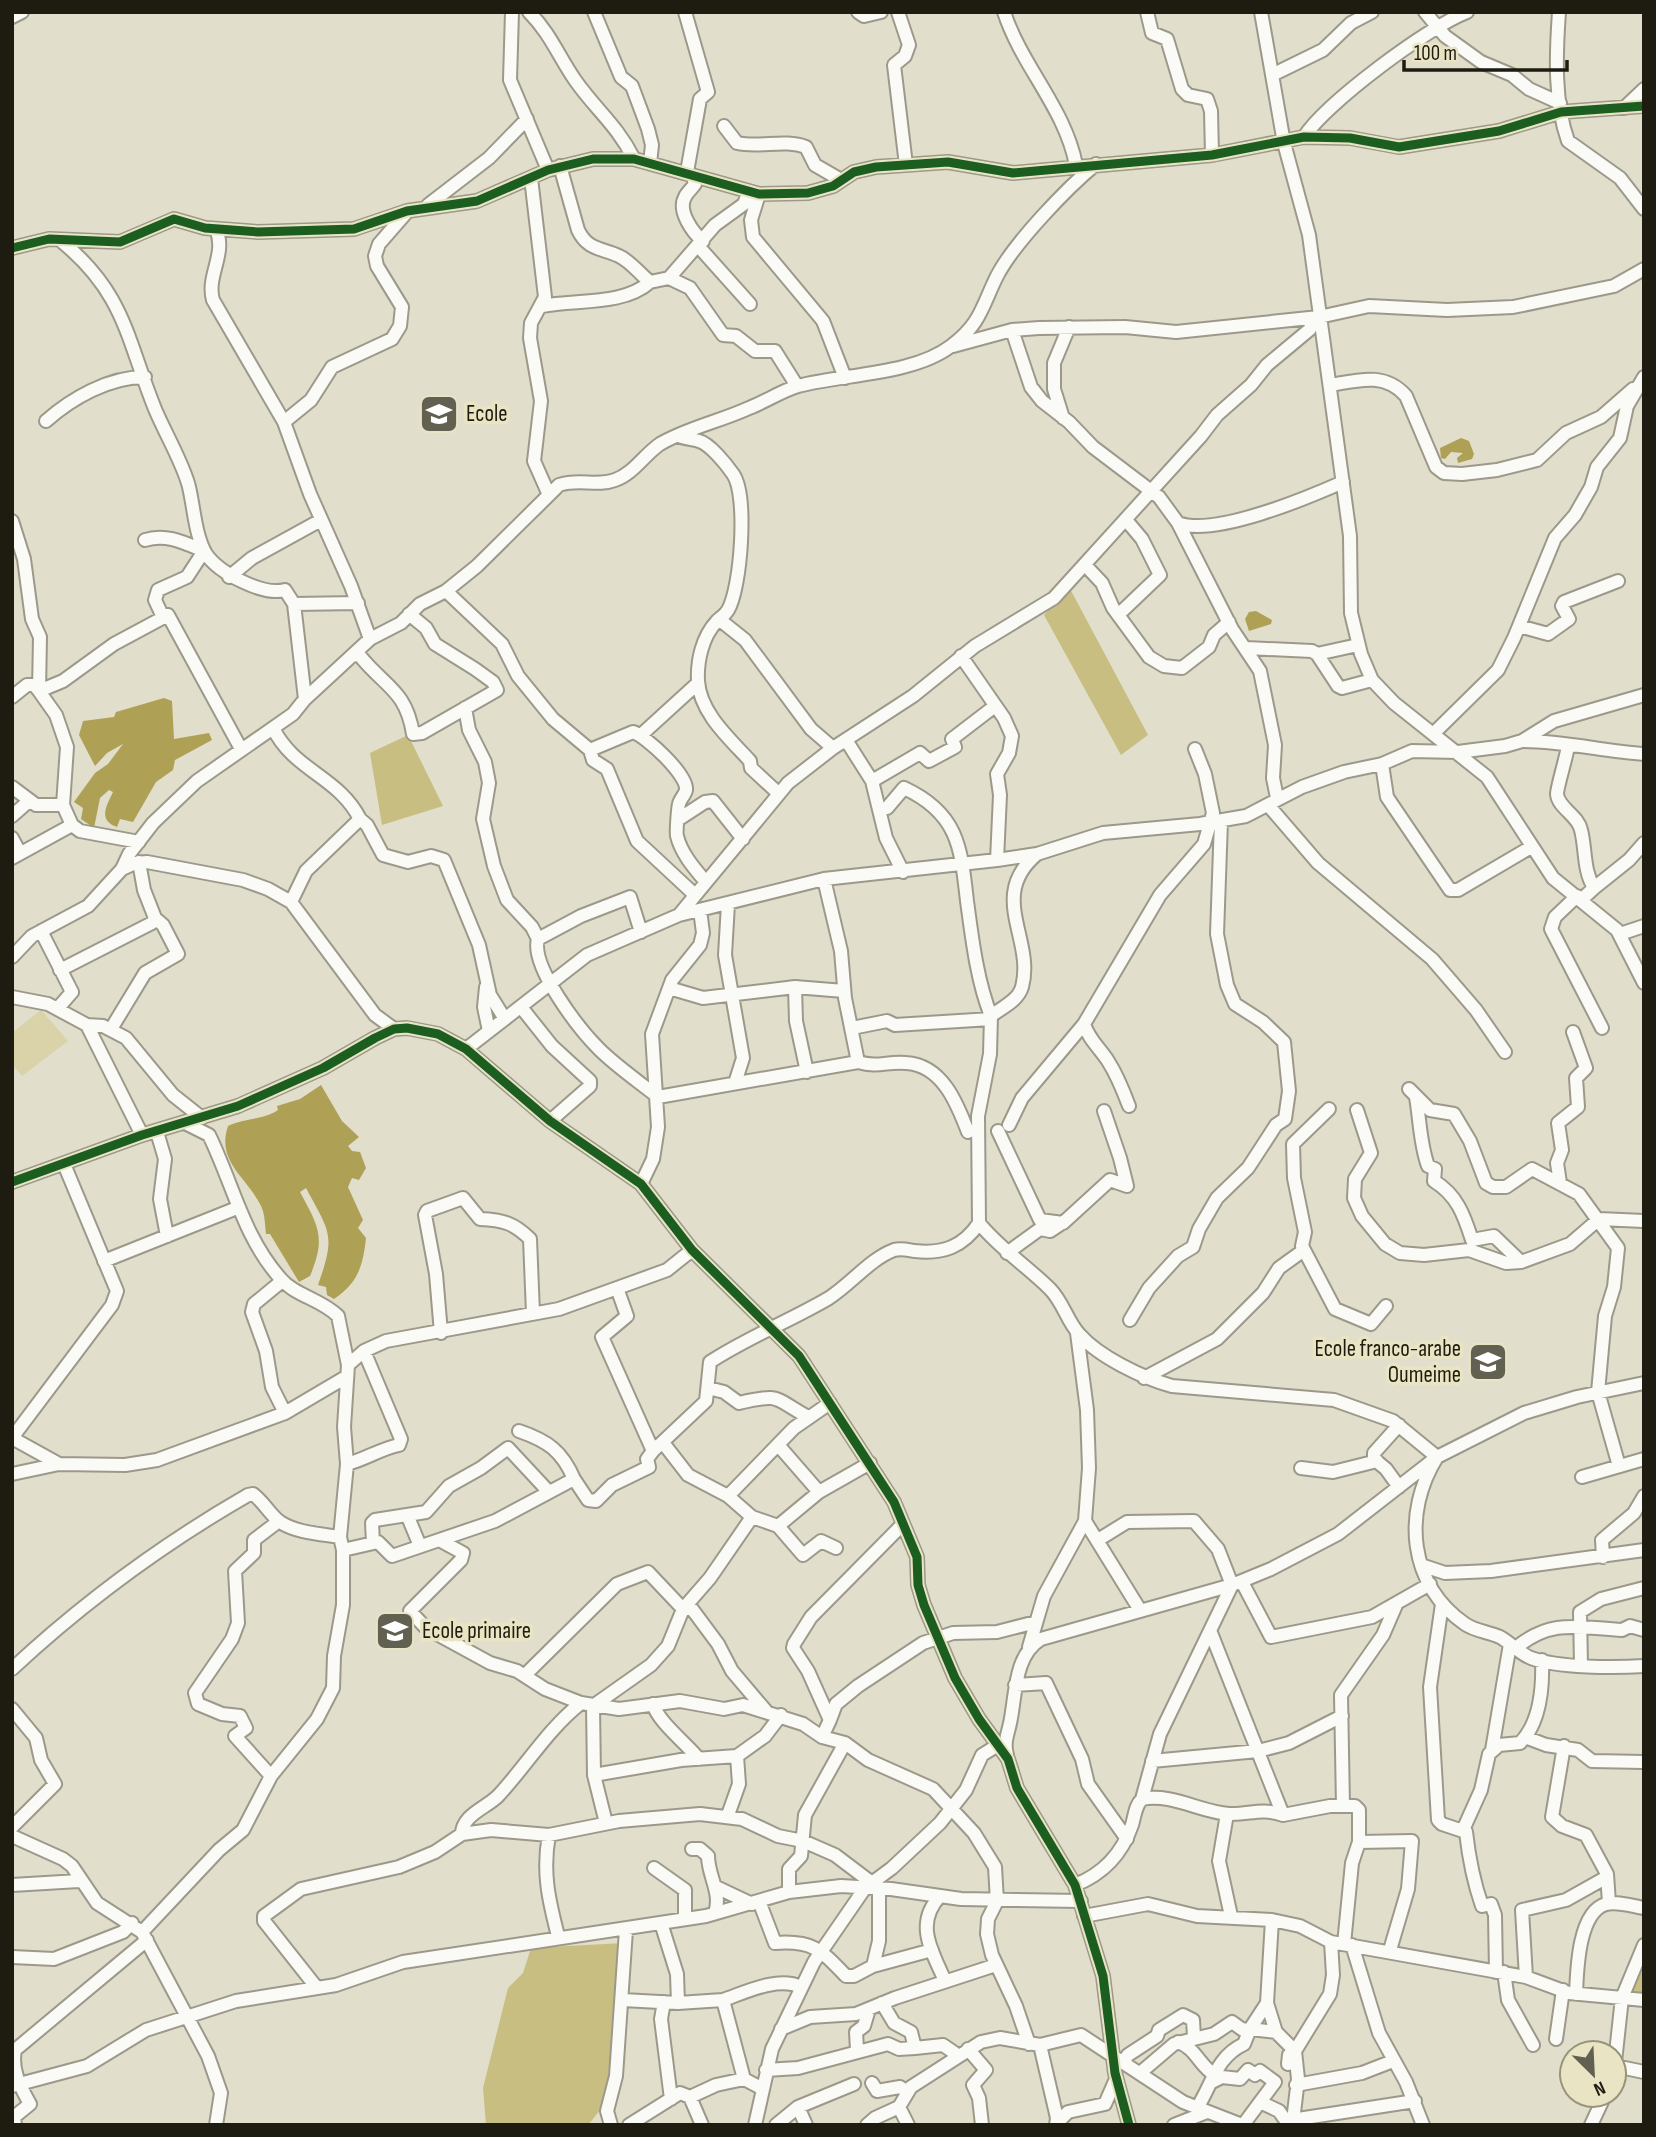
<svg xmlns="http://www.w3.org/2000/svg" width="1656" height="2137" viewBox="0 0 1656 2137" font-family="'Sofia Sans Condensed',sans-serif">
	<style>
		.green { fill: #dad2a8 }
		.forest { fill: #c9be81 }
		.water { fill: #aea156 }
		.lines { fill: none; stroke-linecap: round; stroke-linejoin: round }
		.street-casing { stroke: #9c998b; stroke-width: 16 }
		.street { stroke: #fafaf7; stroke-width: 12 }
		.cycleway-casing { stroke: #e9e4c3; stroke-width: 13 }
		.cycleway { stroke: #1b5e20; stroke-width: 9 }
		.labels { text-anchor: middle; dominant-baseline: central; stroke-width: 7; stroke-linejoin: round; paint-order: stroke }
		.poi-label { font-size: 23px; fill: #1e1c10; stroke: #e9e4c3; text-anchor: start }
	</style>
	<rect width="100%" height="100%" fill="#e1decb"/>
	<path class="green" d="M41,1010L68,1041L22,1076L12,1064V1033Z"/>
	<path class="forest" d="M1069,587L1148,735L1121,755L1044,615Z
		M408,735L443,806L382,825L370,753Z
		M623,1943L605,2104L588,2125H486L483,2088L508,1988L523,1973L531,1948Z
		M1644,1952V1994L1627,1991Z"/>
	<path class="water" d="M1461,438L1469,441L1474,454L1472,459L1458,463L1457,458L1463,453L1451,452L1445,459L1441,458L1440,448Z
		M1256,611L1272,620L1271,624L1249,631L1245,619L1249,612Z
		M164,698L172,701L174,739L209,733L212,740L175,760L173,770L156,782L133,822L120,819L117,827C97,820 107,805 113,792L109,790L100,798L94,828L81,819L83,808L74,802L95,773L108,764L123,744L107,753L95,766L79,735L83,721L114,717L116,712Z
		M321,1085L342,1121L359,1137L348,1146L352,1151L360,1152L366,1168L359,1180L352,1178L348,1187L363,1220L358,1228L366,1238C363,1266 358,1283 334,1299L327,1295L326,1287L318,1285C336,1234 330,1233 306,1188L300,1192C319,1227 326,1238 310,1276L299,1282L270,1234H266C265,1225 265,1214 261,1206C247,1177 216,1162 228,1126C244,1118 263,1120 278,1110L277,1106L300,1099Z"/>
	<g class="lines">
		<g class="street-casing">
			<path id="street" d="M512,12L510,80L548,170
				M529,12C550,33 559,57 575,80C596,110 617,125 634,159
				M594,12L621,77L632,86L648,129L652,145L650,163
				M685,12L708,92L700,99L687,172
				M858,12L864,16L881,12
				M898,12L909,45L905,56L894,65L906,165
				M1004,12C1022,67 1065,108 1076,165
				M1147,12L1152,33L1167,39L1182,89L1188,95L1207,99L1211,111L1212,155
				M1261,12L1284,143L1309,235L1350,536L1351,613L1361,654L1372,680L1394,703L1487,777L1553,878L1617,930L1644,983
				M1425,12L1445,36L1481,62L1512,75L1529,89L1560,103
				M1559,12C1556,54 1554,102 1568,141L1620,178L1644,209
				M12,17L22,12
				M1272,75L1323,50L1351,23L1372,12
				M1624,108L1644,89
				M724,126L737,143C760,148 785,139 806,147L815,165L841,180
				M1304,137C1326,103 1428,27 1467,12
				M560,166L578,230C588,251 603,248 619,256C630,261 640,274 650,282L669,278
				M693,177L695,184C692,189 687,192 685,197C677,211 693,233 703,241
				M531,178L545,297L531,323L530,338L541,401L534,461L549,495
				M749,191L744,204L715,225L669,278L690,288L723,335L736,336L755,351H775L797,386
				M759,194L751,220L753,237L823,321L845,378
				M428,205L489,158L527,119
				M216,229C227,254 206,276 213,300L284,422L310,494L351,586L370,639
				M60,240C125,293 126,337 155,409C164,431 184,465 189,487C194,508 195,535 206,554C219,573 263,596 285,590L294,604L358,603
				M699,247L750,304
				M12,248L49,239L120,242L174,219L205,228L258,232L354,229L407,211L477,201L548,170L593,159H634L759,194L808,193L833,186L854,172L876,167L948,162L1013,173L1212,155L1304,137L1350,138L1399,147L1499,131L1561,112L1644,106
				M542,306C576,299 623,306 650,282
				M1012,330L1031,387L1042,401L1069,422L1093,447L1159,497L1178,523L1232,629L1260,671L1275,745L1273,778L1277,798
				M953,346L1012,330L1039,328L1125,327L1176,332L1319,317
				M1331,385C1359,380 1385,372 1406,396L1436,467L1444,473L1462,474L1497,470L1537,460L1566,433L1601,417L1633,389
				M1063,418L1054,389V363L1069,327
				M46,421C72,398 109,377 145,377
				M284,422L311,400L332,367L392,339L400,326L402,307L377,266L375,256L379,244L406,213
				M678,436C686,439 692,439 699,441C710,444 726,464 733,474C748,495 741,588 728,610C725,615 720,618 717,621C702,637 697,661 698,681C700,713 730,739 750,761L751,768L778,793
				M12,521L24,559L32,619L40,637L39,691L56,715L67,747L63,805L72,825L80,831L139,842
				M1178,523C1214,537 1307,498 1343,482
				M1086,566L1102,583L1113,608L1149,657L1164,666L1182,668L1209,647L1214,635L1229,622
				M229,577L252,558L321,520
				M446,591L502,644L518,676L553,719L590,750L633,732C646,736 688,775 686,790C685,795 680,799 679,804C678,807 676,833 677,836C681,853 694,868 705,881
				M294,604L305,699
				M168,615L241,749
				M1118,615L1160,575L1142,539L1126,520
				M720,620L745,640L811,729L833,748
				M1519,626L1548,634L1569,619L1562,606L1564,602L1618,581
				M1246,648L1312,651L1317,654L1338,686L1342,688L1372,680
				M1317,654L1358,645
				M355,655L360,656C385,687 406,690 413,734L422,733L497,690L493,682L475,669L435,644L426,628L409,614
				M961,656L1004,718L1012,736L1009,753L997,774L1000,795L997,860
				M12,697L27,685H34L39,691L63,681L114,644L168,615L161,613L155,600L158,590L187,577L204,551C185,543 166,533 145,540
				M465,708L469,730L485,762L489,783L483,819L494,866L507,900L532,927L538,939C530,966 579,1029 599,1049C616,1066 638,1081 658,1097L858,1062
				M273,728C294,771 338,776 360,819L306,871L291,902
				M1433,734L1498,670L1514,638L1555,538L1575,515L1591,487L1597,467L1620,438L1627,406L1644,377
				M641,735L698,683
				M846,740L872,781L886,838L903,872
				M1522,741C1562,741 1603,751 1644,754
				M1568,746C1566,759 1557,787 1557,794C1558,808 1578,815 1581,830C1586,849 1583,870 1594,888L1581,900
				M590,750L593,760L607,769L637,841L694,894
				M1382,764L1387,797L1450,890H1458L1531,847
				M872,781L920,753L929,761L955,747L952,739L995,706
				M12,787L36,805H63
				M1268,805L1318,863L1432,959L1476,1010L1505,1052
				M887,808L904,788C958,813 961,847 967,901C972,938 977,981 991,1016
				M12,816L29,801
				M360,819L367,825L383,855L408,862L431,856L444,860L479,945L490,995L505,1019
				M679,819L705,802L713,801L743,839
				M12,838L20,853
				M1037,854C987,896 1035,939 1022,987C1018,1001 1001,1008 991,1016L990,1054L978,1116L979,1223C1000,1249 1027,1266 1050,1289C1063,1302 1067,1321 1079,1334C1099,1357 1143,1378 1172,1386L1334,1400L1393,1421L1437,1457C1402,1513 1409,1585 1465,1624C1475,1631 1489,1632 1500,1637C1511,1643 1520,1654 1531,1658C1558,1668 1615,1668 1644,1666
				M12,858L72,825
				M122,869L135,863L147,862L243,880L268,889L291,902L375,1015L394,1029
				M824,879L841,951L845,998L858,1062C879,1068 887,1061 906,1063C942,1065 957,1103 968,1132
				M1594,888L1629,860L1644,843
				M1577,896L1555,917L1551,929L1602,1028
				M728,904L725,955L743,1058L735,1083
				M679,915L788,783L833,748L913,696L975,646L1054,598L1201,436L1217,415L1251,385L1267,365L1309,330L1319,317L1369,306L1447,310L1513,307L1614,286L1644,269
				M41,931L72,992L58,1008
				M1620,934L1644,926
				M538,939L581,916L630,897L641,932
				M12,957L32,936L88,906L122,869L129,854L153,823L197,781L293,714L305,699L370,639L401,623L420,604L446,591L477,566L559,485C580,478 596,487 615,480C633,474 644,455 660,444C687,428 721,421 749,408C765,402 781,391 798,386C843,374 913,375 951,346C981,324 982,306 997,276C1014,243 1067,188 1096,164
				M60,970L152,923L155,918L144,890L139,862
				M486,987L484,1007L489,1031
				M795,987L796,1021L807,1072
				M669,988L703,998L795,987L844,991
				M12,997L48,1004L87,1025L103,1026L126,1038L173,1095L202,1118
				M521,1007L552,1046L590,1081V1086L550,1121
				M1084,1024C1089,1040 1099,1047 1108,1061C1117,1075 1123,1090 1129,1106
				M87,1025L142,1135
				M852,1028L887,1021L895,1025L991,1019
				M111,1029L145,973L178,954L163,925L155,918
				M466,1049L587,955L679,915L824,879L997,860L1037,854L1103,833L1200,824L1246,816L1302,787L1344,772L1382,764L1412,751L1458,752L1505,746L1522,741L1554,721L1644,695
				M1409,1089L1430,1110L1454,1114L1470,1141L1486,1183L1493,1187H1506L1532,1169L1579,1194L1618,1248L1614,1287L1605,1316L1598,1392L1619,1466
				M1416,1097C1420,1121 1420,1144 1428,1166L1435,1169L1434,1181C1457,1195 1464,1215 1472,1240L1494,1236L1521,1262
				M1329,1109L1293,1144L1294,1178L1305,1232L1302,1246L1335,1309L1371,1324L1386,1306
				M1357,1110L1371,1153L1355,1179L1354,1198L1362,1216L1385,1244L1400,1253L1424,1255L1469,1250L1506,1263L1521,1262L1570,1244L1599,1219L1644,1221
				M185,1123L209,1135C233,1184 243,1236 280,1278C295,1296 321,1299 338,1316L348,1365
				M1009,1125L1022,1098L1084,1024L1160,895L1204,844L1213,813L1205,774L1195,749
				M998,1131L1040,1220L1063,1223L1110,1180L1127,1186L1120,1158L1104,1111
				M157,1132L165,1159L160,1199L167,1236
				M12,1182L142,1135L238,1106L323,1068L375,1038L394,1029L407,1028L438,1034L466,1049L550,1121L641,1184L692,1250L799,1356L894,1502L917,1557L918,1585L924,1605L955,1678L979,1719L1008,1759L1017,1788L1075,1885L1103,1976L1115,2073L1129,2125
				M1560,1183L1557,1163L1562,1150L1558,1123L1578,1107L1576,1078L1586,1068L1573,1032
				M641,1184L653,1159L658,1127L652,1034L672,980L700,945L703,933L700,910
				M1007,1253L1040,1229L1050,1231L1062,1223
				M104,1261L237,1208
				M282,1281L254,1304L252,1312L266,1351L272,1387L285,1413
				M617,1288L627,1316L602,1337L653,1451
				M1130,1320L1149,1288L1178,1256L1193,1247L1199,1229L1217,1198L1248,1168L1276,1125L1285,1119L1289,1091L1284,1042L1263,1022L1235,1004L1227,985L1217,934L1221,821
				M441,1333L436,1274L425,1215L427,1211L463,1198L480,1219C503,1220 514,1223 530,1239L533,1313
				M1144,1378L1217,1339L1263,1293L1279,1268L1304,1250
				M708,1388L724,1392L739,1403C782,1393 773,1398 808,1417
				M1399,1425L1374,1453V1459L1386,1469L1399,1487
				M519,1431C548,1441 562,1451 574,1479
				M12,1438L112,1305L117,1291L64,1164
				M12,1438L59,1464
				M659,1445L664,1444L688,1475L728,1496L752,1517L778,1526L803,1555L821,1541L836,1548
				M779,1446L819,1492
				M347,1464C366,1459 380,1449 399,1445L401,1439L364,1351
				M1301,1468L1333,1472L1377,1461
				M12,1474L59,1464L125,1465L157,1460L285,1413L346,1377
				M1582,1477L1644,1459
				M728,1496L794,1428L830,1403
				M408,1517L420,1546
				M1085,1521L1140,1610
				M778,1526L819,1492L870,1463
				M1098,1540L1127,1522L1194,1521L1218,1549L1232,1585L1160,1734L1142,1799
				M441,1541L463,1553L461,1560L410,1611L426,1628L490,1663L517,1671L545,1689L581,1703L619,1709L680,1701L724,1709L743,1705L803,1724L822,1737L845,1743L868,1760L933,1789L974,1833L995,1867L997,1901L988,1919L987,1934L992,1955L1016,2006L1029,2044
				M373,1543L372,1523L375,1520L426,1512L449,1486L481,1468L508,1448L548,1491
				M343,1550L378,1542L392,1556L395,1555L495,1521L574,1479L588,1500L596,1501L612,1485L649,1467L647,1459L653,1451L706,1401L710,1362C748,1337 790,1321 829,1298C851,1284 870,1259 894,1250C901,1248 908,1250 915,1251C943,1254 963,1247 979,1223
				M1603,1557L1602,1540L1634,1513L1644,1496
				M1421,1565L1445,1573L1491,1571L1644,1550
				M1242,1582L1271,1637L1372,1617L1430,1584
				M1442,1604L1430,1687L1438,1820L1442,1824L1466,1832C1469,1859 1473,1880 1482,1906L1491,1904L1495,1915L1496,1972
				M1211,1633L1283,1815L1330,1806H1355L1359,1810V1842L1352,1863L1344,1944
				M1029,1647L1044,1596L1085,1521L1089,1468L1087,1410L1077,1333
				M1517,1647C1552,1618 1580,1628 1622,1630L1630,1626L1644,1630
				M1581,1665L1580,1612L1601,1599L1644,1588
				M12,1669C84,1602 163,1544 248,1495L253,1494C264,1502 270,1515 280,1522C297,1533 321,1534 340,1537
				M525,1675L617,1584L648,1572L683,1609H692L718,1644L732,1671L766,1711
				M1015,1685L1046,1683L1082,1759L1088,1784L1127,1839
				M653,1704C659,1723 685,1742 699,1759
				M12,1709L36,1738L41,1760L55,1784L12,1827
				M830,1720L836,1704L858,1686L923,1643L953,1633L997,1632L1036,1622
				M822,1737L830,1720L808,1671L793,1648L794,1644L811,1617L902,1525
				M1525,1737L1546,1745L1578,1750L1592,1761L1644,1762
				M1564,1746L1552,1817L1562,1826L1586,1835L1607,1874L1609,1903
				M1492,1750L1510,1644
				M1007,1755C1003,1741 1009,1732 1011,1718C1016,1691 1015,1655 1041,1639L1232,1585L1271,1569L1338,1534L1437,1457L1524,1413L1577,1397L1644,1383
				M1152,1761L1258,1751L1289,1743L1342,1716
				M594,1775L681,1760L737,1756L765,1736L781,1715
				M271,1776L235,1736L246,1728L240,1716L222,1714L198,1704L195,1693L232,1639L238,1623L235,1571L254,1553V1540L279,1521
				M1343,1806L1341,1695L1383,1635L1396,1605
				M1227,1814L1219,1861L1231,1916
				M728,1815L739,1784L737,1756
				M606,1823L594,1775L593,1706L651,1665L668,1646L683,1609L710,1578L752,1517
				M1463,1830L1481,1790L1489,1754L1499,1745L1520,1743C1540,1723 1543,1687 1542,1660
				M462,1834C462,1815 486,1808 498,1796C526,1766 548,1729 581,1703
				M549,1835C542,1872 549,1901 558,1936
				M12,1836L63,1859L72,1866L97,1903L142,1932L208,2056L221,2093L216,2125
				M1359,1842L1412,1841L1408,1889L1390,1950
				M692,1849H700L708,1856C708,1876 722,1893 715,1913
				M654,1868L685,1890V1919
				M12,1885L79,1881
				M1075,1885C1103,1874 1122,1854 1132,1825C1135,1815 1135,1806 1142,1799C1172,1793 1200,1812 1229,1814C1250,1815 1260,1807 1283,1815
				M716,1887L752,1904
				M789,1892V1869L801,1856L805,1815L845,1743
				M940,1896C914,1924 932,1951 945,1981
				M759,1901L775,1943C813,1940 821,1950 846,1976H854L873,1966L932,1950
				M1084,1916L1148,1904L1197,1916L1272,1920L1300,1926L1331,1942L1526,1977L1569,1993L1644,2000
				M1272,1920L1267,2003L1276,2032L1295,2051L1289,2055L1288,2064
				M661,1923L677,1974L678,2003
				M142,1932L219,1850L243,1830L271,1776L317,1719L333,1688L334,1656L343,1605V1550L340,1537L347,1464L344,1427L348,1365L364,1351L386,1341L559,1309L667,1270L692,1250
				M1352,1945L1379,2033L1406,2082L1423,2125
				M12,1957L54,1959L123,1932L132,1923
				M873,1966L879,1941V1889
				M1504,1972L1508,2000L1533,2045
				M1526,1977L1522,1910L1566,1900L1607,1877
				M317,1988L264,1921V1916L301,1889L399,1867L435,1852L462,1834L491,1830L549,1835L619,1821L700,1814L742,1819L778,1836L803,1841L835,1855L872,1883
				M1576,1994C1577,1971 1578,1912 1606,1904C1617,1901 1632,1906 1644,1908
				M623,2000L678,2003L723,2000L744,2079L763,2089
				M723,2000C746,1992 778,1976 801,1987
				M664,2002L661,2019L671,2099
				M882,2003L894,2023L911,2032L915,2048L943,2045L959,2056
				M1267,2003L1250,2029L1276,2032
				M781,2029L810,2017L856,2014L895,1998L996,1965
				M1556,2039L1563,1990
				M1178,2042C1196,2048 1200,2067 1215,2075
				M1040,2045L1057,2118L1056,2125
				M968,2049L986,2070L973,2085L979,2098L982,2125
				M857,2050L856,2032L864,2026L869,2009
				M1123,2062L1128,2055L1157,2036L1159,2030L1183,2015L1193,2020L1194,2037
				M1615,2066L1644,2072
				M766,2070L798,2068L888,2044L899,2049L915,2048
				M1614,2071L1622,1998L1644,1945
				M1140,2073L1174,2044L1214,2034L1232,2022L1243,2030L1250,2029L1244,2044C1216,2057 1213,2083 1197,2108
				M1212,2082L1222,2077L1240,2079L1248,2070L1255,2075L1260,2071L1275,2082L1243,2125
				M872,2083L877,2091L900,2087L908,2092
				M1296,2085L1362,2073L1393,2061
				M12,2086L87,2066L146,2030L236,2001L336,1985L403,1962L706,1916L789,1892L841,1886L891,1889L961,1899L1081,1901
				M690,2097L716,2085L744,2079
				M1260,2102L1279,2111L1289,2125L1298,2119L1415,2101
				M798,2107L806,2125
				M899,2107L908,2125
				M1293,2121L1298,2079L1295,2051L1330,1994L1333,1975L1331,1942
				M1057,2123L1068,2112L1105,2104L1116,2079
				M15,2125L14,2117L30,2104C20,2086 11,2070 15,2050L147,1940
				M611,2125L607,2111L616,2076L626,1930
				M629,2125L680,2093L690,2097L702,2125
				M755,2125L772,2049L814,1962L865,1888L892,1868L940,1823L966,1790L982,1755L998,1745
				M776,2125L798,2107L854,2084
				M867,2125L875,2118L899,2107L911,2087L981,2042L1000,2038L1040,2045L1081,2035L1183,2102L1242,2125
				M1174,2125L1207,2112
				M1591,2125L1605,2095"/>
		</g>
		<use href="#street" class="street"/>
		<g class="cycleway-casing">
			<path id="cycleway" d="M12,248L49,239L120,242L174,219L205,228L258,232L354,229L407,211L477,201L548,170L593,159H634L759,194L808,193L833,186L854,172L876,167L948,162L1013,173L1212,155L1304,137L1350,138L1399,147L1499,131L1561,112L1644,106
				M12,1182L142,1135L238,1106L323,1068L375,1038L394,1029L407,1028L438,1034L466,1049L550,1121L641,1184L692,1250L799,1356L894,1502L917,1557L918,1585L924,1605L955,1678L979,1719L1008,1759L1017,1788L1075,1885L1103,1976L1115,2073L1129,2125"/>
		</g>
		<use href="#cycleway" class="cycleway"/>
	</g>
	<defs>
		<g id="school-square" transform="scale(2.0125)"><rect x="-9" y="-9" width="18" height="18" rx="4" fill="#626051" stroke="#e9e4c3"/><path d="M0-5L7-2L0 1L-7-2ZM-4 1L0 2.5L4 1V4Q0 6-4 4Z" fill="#fff"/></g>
	</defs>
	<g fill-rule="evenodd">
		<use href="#school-square" x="439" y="414"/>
		<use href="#school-square" x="1488" y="1362"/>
		<use href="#school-square" x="395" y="1631"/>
	</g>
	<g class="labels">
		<g class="poi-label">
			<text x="466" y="414">Ecole</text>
			<text x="1461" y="1349" text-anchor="end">Ecole franco-arabe<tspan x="1461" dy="26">Oumeime</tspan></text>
			<text x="422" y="1631">Ecole primaire</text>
		</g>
	</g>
	<rect width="1656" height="2137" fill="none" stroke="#1e1c10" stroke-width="28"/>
	<g transform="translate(1593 2074) rotate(156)"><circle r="33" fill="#e9e4c3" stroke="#98947b" stroke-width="2"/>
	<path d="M0-5L12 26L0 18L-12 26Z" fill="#626051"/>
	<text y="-10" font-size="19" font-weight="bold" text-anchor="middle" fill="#1e1c10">N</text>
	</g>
	<path d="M1404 60v10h163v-10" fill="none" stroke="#1e1c10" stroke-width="3.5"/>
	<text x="1414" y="60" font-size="21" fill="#1e1c10" stroke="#e9e4c3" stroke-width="5" paint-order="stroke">100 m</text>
</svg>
